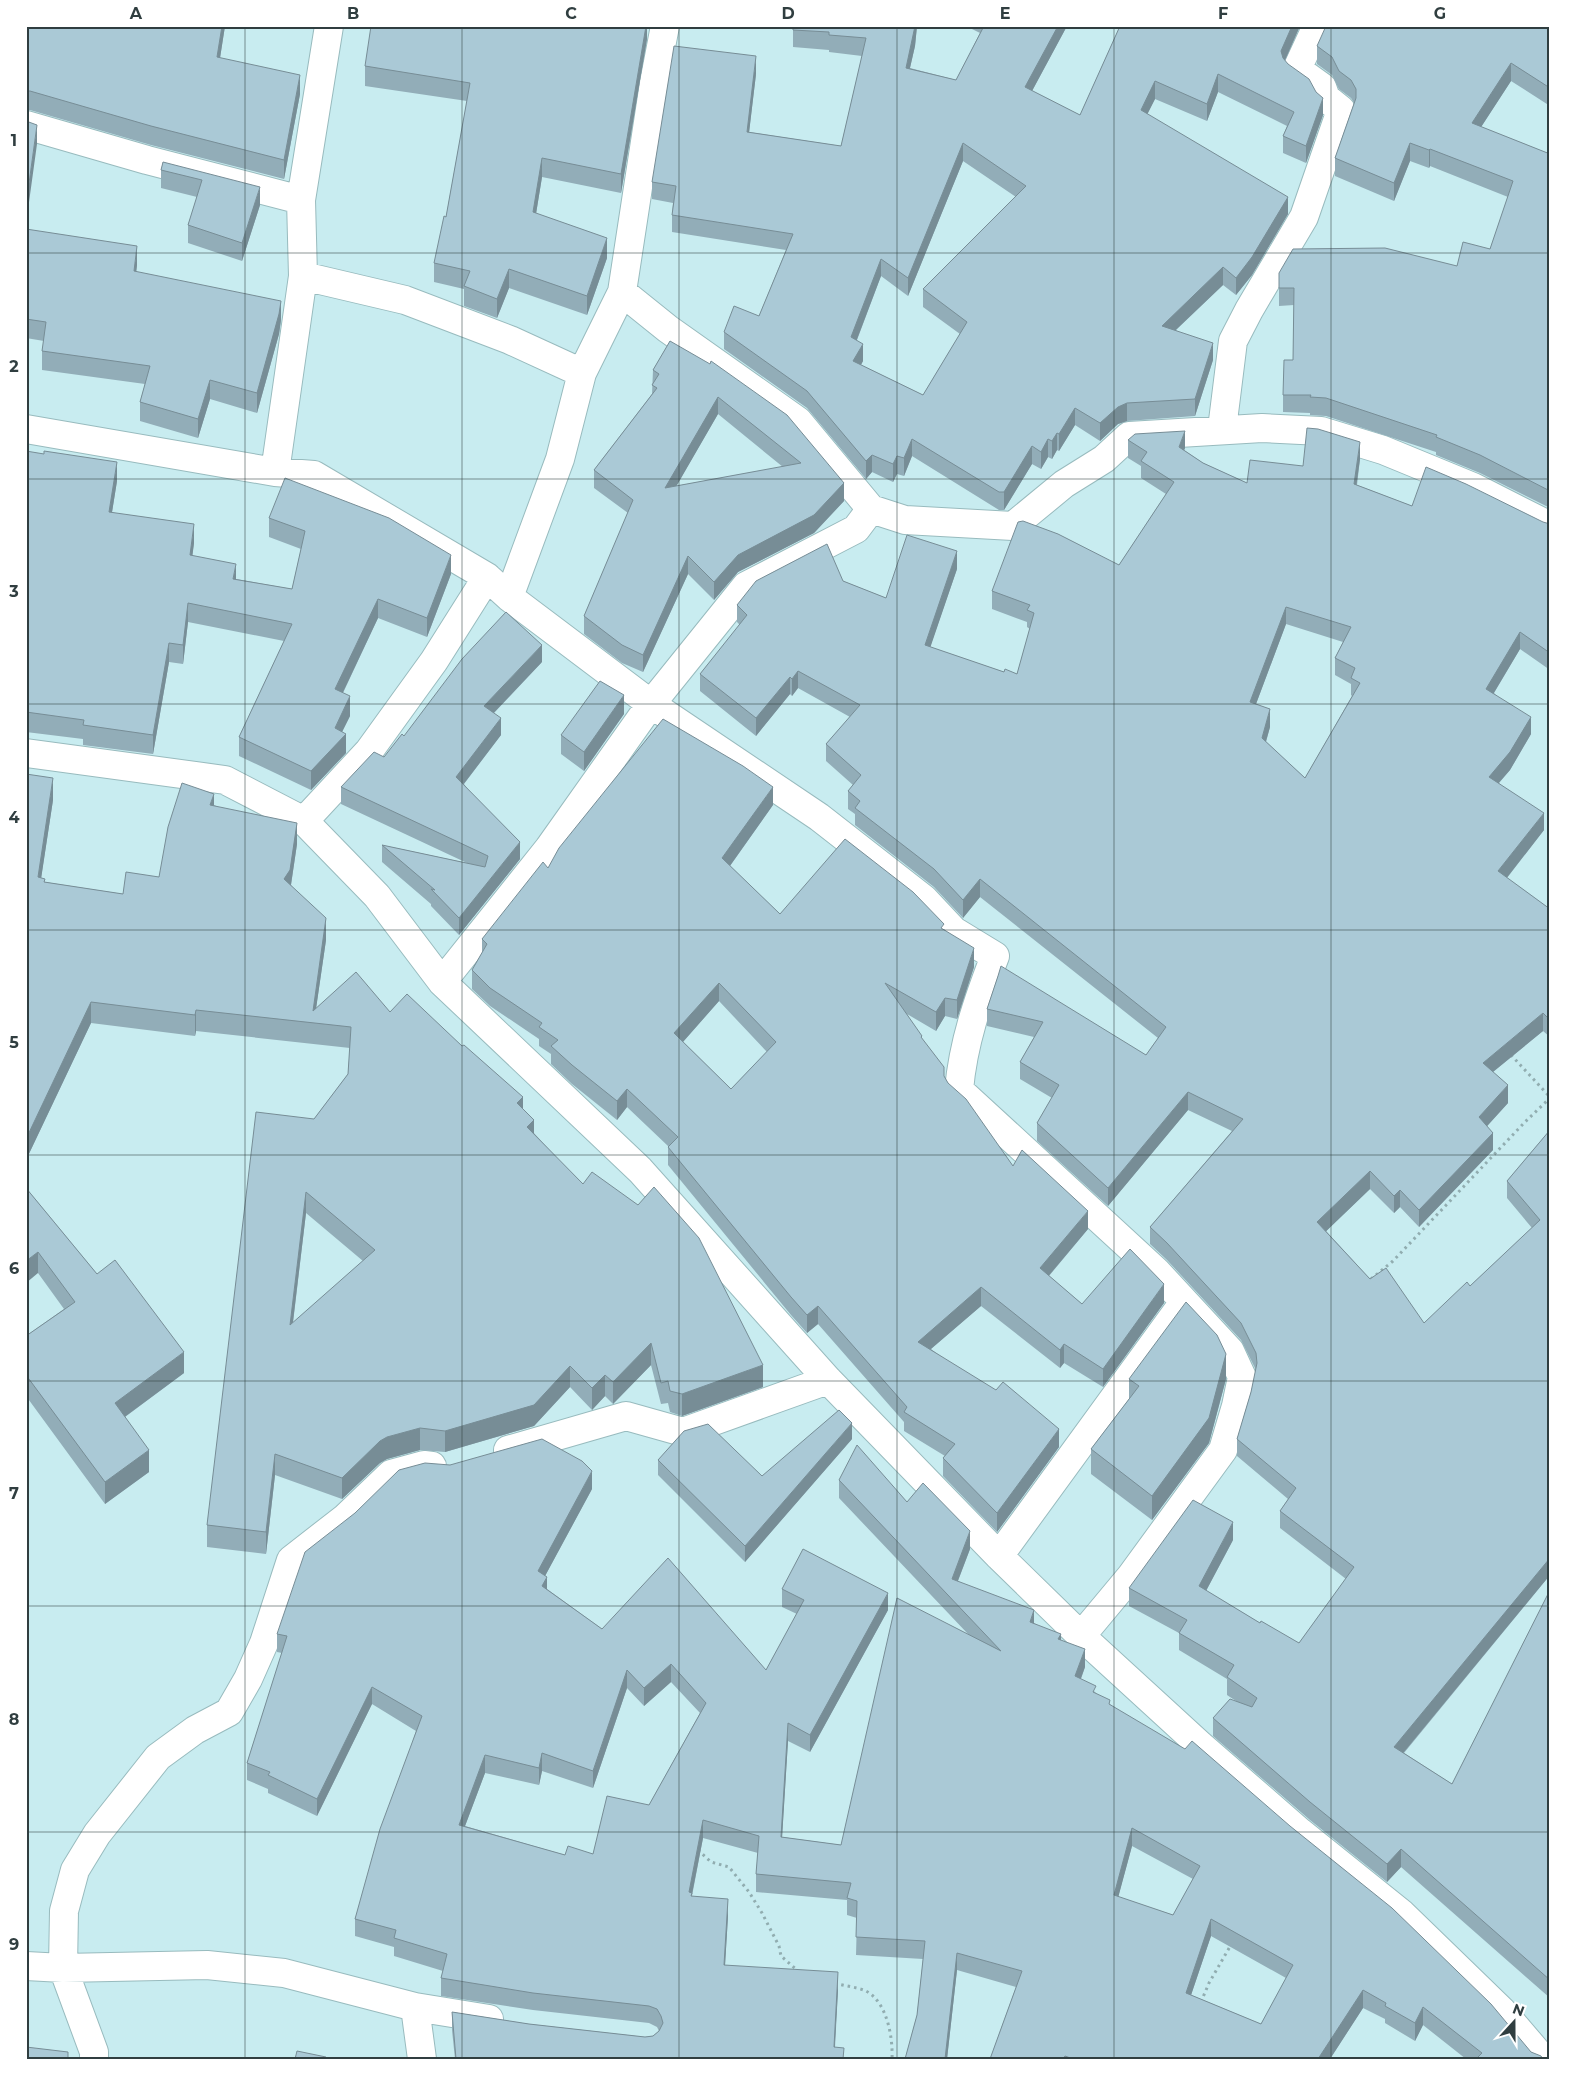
<svg xmlns="http://www.w3.org/2000/svg" width="1576" height="2085" viewBox="0 0 1576 2085" font-family="Montserrat,sans-serif">
	<style>
		.lines { fill: none; stroke-linecap: round; stroke-linejoin: round }
		.street-casing { stroke: #98bbbe; stroke-width: 30 }
		.path { stroke: #91adb0; stroke-width: 3; stroke-dasharray: 2.5 4; stroke-linecap: butt }
		.street { stroke: #fff; stroke-width: 28 }
		.wall { fill: #92adb8; fill-rule: evenodd }
		.shaded-wall { fill: #778d96 }
		.building { fill: #aac9d6; stroke: #778d96; fill-rule: evenodd }
		.grid { fill: none; stroke: #303e40; stroke-width: 1; stroke-opacity: 0.55 }
		.neatline { fill: none; stroke: #303e40; stroke-width: 2 }
		.grid-label { font-size: 16px; text-anchor: middle; font-weight: bold; fill: #303e40 }
	</style>
	<rect width="100%" height="100%" fill="#c8ecf0"/>
	<g class="lines">
		<g class="street-casing">
			<path id="street" d="M26,125L147,160L301,200
				M303,276L405,300L510,340L582,373
				M622,292L668,329L798,421L871,509
				M26,429L275,472L314,475L487,577L509,597L651,704L819,817L924,899L954,931L995,956C978,1000 963,1043 959,1090L1156,1271L1230,1351L1242,1377L1236,1406L1223,1450L1131,1576L1081,1636
				M1222,429L1233,341L1249,310L1304,217L1341,110L1326,98L1322,87L1297,69L1317,26
				M275,472L303,276L301,200L329,26
				M509,597L560,459L582,373L622,292L654,83L665,26
				M26,753L225,780L304,821L377,896L442,982L640,1170L828,1380L999,1556L1081,1636L1200,1745L1300,1832L1402,1914L1502,2011L1543,2059
				M304,821L369,751L434,661L487,577
				M442,982L549,848L651,704L746,586L856,529L871,509L905,520L1013,526L1064,484L1104,459L1129,436L1262,428L1321,431L1383,450L1473,487L1550,526
				M508,1450L626,1416L683,1432L828,1380
				M999,1556L1184,1302
				M26,1966L63,1968L207,1965L284,1973L415,2007L489,2019
				M415,2007L422,2059
				M94,2059V2052L63,1968L64,1911L75,1870L97,1834L158,1757L195,1730L229,1712L248,1679L264,1643L291,1560L345,1518L391,1474L424,1465L432,1466"/>
		</g>
		<path class="path" d="M1511,1055L1550,1097
			M1371,1279L1393,1261L1525,1122L1550,1098
			M698,1850L711,1862L729,1867L749,1892L762,1913L779,1946L781,1956L798,1971
			M835,1983C844,1986 857,1987 866,1991C887,2002 893,2037 892,2059
			M1201,2002L1209,1983L1232,1943"/>
		<use href="#street" class="street"/>
	</g>
	<path class="wall" d="M26,26H225L220,58L300,94L284,179L151,145L30,110H26Z
		M647,26V39L621,193L542,177L536,214L607,258L587,315L509,288L497,318L464,306V289L434,282V263L446,217L467,101L365,86V66Z
		M793,26H917L915,46L910,68L956,80L980,33L966,26H1067L1032,91L1080,115L1120,26H1300L1285,61L1323,115L1306,163L1283,153V136L1287,126L1218,92L1207,121L1155,99L1147,114L1288,214L1252,275L1236,295L1223,285L1176,330L1213,360L1195,416L1127,421L1118,424L1100,441L1075,425L1059,451L1057,450L1052,459L1048,457L1041,469L1032,464L1004,510H999L912,456L904,476L897,474L893,482L872,472L866,479L807,408L724,349V332L759,316L786,250L672,232V215L673,203L652,199V182L756,74L749,132L841,146L862,56L829,52V50L793,47ZM963,161L1016,197L923,289V307L960,334L923,395L861,365L863,361L857,340L881,276L908,296Z
		M1550,26V106L1511,81L1481,127L1550,154V508L1480,473L1436,455V452L1326,416L1310,415V413L1283,412V395L1293,360L1294,305L1279,306V273L1457,266L1490,249L1508,197L1430,166L1429,168L1410,161L1394,201L1335,176V158L1354,103L1351,98L1339,89L1332,75L1317,64V46Z
		M163,162L260,205L242,261L188,243V225L197,197L161,188V170Z
		M26,229L137,265L136,272L281,320L279,334L257,413L210,399L198,438L140,421V402L145,384L42,370V351L44,341L26,338Z
		M670,341L844,501L814,533L738,572L714,600L688,574L643,672L622,663L584,634V616L628,513L594,488V470L652,394L653,370ZM718,414L783,467L676,486Z
		M1128,440L1185,448L1184,450L1203,463L1247,483L1303,466L1360,459L1357,485L1412,506L1550,524V670L1520,649L1494,693L1531,734L1510,770L1499,783L1544,830L1507,878L1550,909V1037L1543,1031L1493,1072L1508,1103L1487,1126L1493,1150L1419,1227L1400,1207L1394,1213L1370,1189L1326,1231L1370,1279L1424,1323L1470,1286L1532,1228L1507,1198V1181L1550,1130V1575L1404,1753L1452,1784L1550,1590V1998L1401,1867L1387,1882L1310,1820L1213,1736V1718L1236,1701L1227,1695V1679L1179,1650V1633L1129,1606V1588L1233,1540L1206,1591L1260,1623L1299,1643L1346,1579L1280,1528V1511L1288,1499L1237,1456V1439L1251,1392L1256,1370L1241,1340L1167,1260L1150,1244V1227L1232,1131L1188,1110L1108,1206L1037,1141V1123L1052,1098L1020,1079V1062L1034,1037L987,1026V1009L998,976L1146,1055L1158,1038L980,897L963,918L934,887L855,825V814L848,809V791L853,785L826,761V744L850,717L798,688L792,696L790,694L756,736L700,691V674L740,625L737,622V605L843,581L886,598L957,569L930,647L1004,672L1017,674L1030,629L1027,627V622L992,609V591L1119,565L1166,494L1141,478V466L1128,458ZM1286,624L1343,642L1335,658V675L1351,684V695L1352,696L1305,778L1266,742L1270,727L1256,704Z
		M26,451L117,481L112,512L194,543L192,556L236,579L292,589L301,549L269,537V518L451,574L427,637L378,618L343,693L350,716L342,732L346,753L311,790L239,756V737L284,641L188,622L183,664L169,662L153,754L83,745V739L26,732Z
		M542,662L494,713L501,735L464,784L520,859L459,935L431,906V904L382,862V845L467,863L341,804V787L384,757L404,736Z
		M624,714L584,771L561,754V735Z
		M26,774L53,800L41,878L45,882L123,894L159,877L214,805L297,844L291,885L326,940L316,1008L390,1012L523,1109L534,1133L763,1387L682,1416L670,1412L668,1403L661,1404L651,1365L613,1404L605,1396L592,1410L570,1387L534,1426L445,1452L420,1450L387,1459L380,1463L342,1499L275,1475L266,1554L207,1547V1525L314,1119L348,1074L350,1048L196,1031L195,1036L91,1023L26,1160ZM306,1213L363,1261L293,1323Z
		M773,805L730,866L780,914L944,929L974,967L957,1019L945,1016L936,1031L907,1014L948,1083L1013,1166L1088,1229L1049,1276L1082,1304L1164,1303L1103,1387L1064,1363L1060,1368L981,1306L931,1349L1059,1447L997,1532L943,1476V1458L945,1456L904,1431V1422L818,1324L807,1333L791,1315L668,1165V1146L627,1107L617,1120L572,1084L551,1064V1054L539,1046V1039L490,1006L472,989V970L482,953V939L548,868ZM719,1001L767,1052L731,1089L683,1042Z
		M26,1188L97,1274L184,1373L125,1417L149,1472L105,1504L26,1396V1336L64,1309L38,1273Z
		M1129,1379H1226L1209,1443L1152,1520L1091,1474V1449L1129,1399Z
		M852,1439L745,1562L658,1475V1460L762,1476Z
		M839,1480L907,1502L970,1549L958,1581L1034,1623L1061,1641L1085,1667L1081,1679L1096,1693L1531,2052L1543,2059H1466L1423,2025L1415,2041L1385,2023V2019L1363,2008L1330,2059H990L1016,1987L957,1970L947,2059H905L917,2015L923,1959L856,1955L857,1918L847,1915V1900L756,1892V1874L758,1853L703,1838L692,1896L728,1916L725,1965L838,1990L835,2048L844,2059H455L452,2030V2012L529,2024L645,2037L653,2036L659,2031L657,2027L649,2023L533,2010L441,1996V1978L443,1971L394,1956V1947L355,1936V1919L416,1731L372,1704L317,1816L268,1793V1789L247,1780V1763L282,1653L277,1652V1634L592,1489L545,1576L547,1589L602,1629L766,1670L797,1614L782,1607V1589L888,1610L810,1752L788,1741L782,1837L841,1845L968,1634L839,1498ZM671,1682L700,1713L649,1805L593,1854L565,1855L465,1826L485,1773L539,1785L542,1771L593,1788L627,1688L644,1706ZM1132,1846L1193,1879L1173,1915L1118,1897ZM1211,1936L1286,1978L1261,2024L1191,1995Z"/>
	<path class="shaded-wall" d="M222,26H225L217,77V57Z
		M646,26H647V39L621,193V174Z
		M915,26H917L915,46L906,85V68Z
		M1058,26H1067L1025,104V87Z
		M1292,26H1300L1281,69V51Z
		M756,56V74L747,150V132Z
		M1511,63V81L1472,141V123Z
		M1218,74V92L1207,121V104Z
		M300,75V94L284,179V160Z
		M1155,81V99L1141,127V110Z
		M1323,98V115L1306,163V146Z
		M37,125V144L26,224V205Z
		M963,143V161L908,296V278Z
		M1410,143V161L1394,201V183Z
		M1430,149V166L1429,168V150Z
		M542,158V177L533,232V212Z
		M260,187V205L242,261V243Z
		M1288,197V214L1252,275L1236,295V278Z
		M607,238V258L587,315V296Z
		M137,246V265L134,291V271Z
		M881,259V276L851,355V337Z
		M1223,267V285L1162,343V326Z
		M509,269V288L497,318V299Z
		M281,301V320L279,334L257,413V393Z
		M1213,343V360L1195,416V399Z
		M863,344V361L853,379V361Z
		M210,380V399L198,438V419Z
		M718,397V414L665,506V488Z
		M1127,403V421L1118,424L1100,441V423L1118,407Z
		M1075,408V425L1059,451V434Z
		M1185,431V448L1179,464V447Z
		M1057,433V450L1052,459V441Z
		M912,439V456L904,476V458Z
		M1048,439V457L1041,469V452Z
		M1360,442V459L1354,502V484Z
		M1032,446V464L1004,510V492Z
		M872,455V472L866,479V461Z
		M897,456V474L893,482V464Z
		M117,462V481L109,531V512Z
		M844,483V501L814,533L738,572L714,600V582L738,555Z
		M194,524V543L190,575V555Z
		M957,551V569L925,663V645Z
		M451,555V574L427,637V618Z
		M688,556V574L643,672V655Z
		M236,564V584L233,579Z
		M378,599V618L335,709V689Z
		M188,603V622L183,664V645Z
		M1286,607V624L1250,720V702Z
		M1520,632V649L1486,706V689Z
		M169,643V662L153,754V735Z
		M542,645V662L484,723V706Z
		M798,671V688L792,696V679Z
		M790,677V694L756,736V718Z
		M624,695V714L584,771V752Z
		M350,696V716L336,744L346,734V753L311,790V771L335,728Z
		M1270,709V727L1262,755V738Z
		M1531,717V734L1510,770L1489,794V777Z
		M501,718V735L456,794V777Z
		M53,778V800L38,899V877Z
		M773,787V805L722,877V858Z
		M214,794V815L210,805Z
		M1544,813V830L1498,889V871Z
		M297,823V844L290,891L284,879Z
		M520,842V859L459,935V918Z
		M980,879V897L963,918V900Z
		M326,918V940L314,1023L313,1011Z
		M974,948V967L957,1019V1000Z
		M719,983V1001L674,1052V1033Z
		M945,998V1016L936,1031V1012Z
		M91,1002V1023L26,1160V1139Z
		M196,1010V1031L195,1036V1015Z
		M1543,1013V1031L1483,1080V1063Z
		M1508,1085V1103L1479,1135V1117Z
		M627,1089V1107L617,1120V1101Z
		M1188,1092V1110L1108,1206V1188Z
		M523,1097V1119L517,1103Z
		M534,1120V1141L527,1127Z
		M1493,1133V1150L1419,1227V1210Z
		M1370,1171V1189L1317,1240V1222Z
		M1400,1190V1207L1394,1213V1196Z
		M306,1192V1213L290,1346V1325Z
		M1088,1211V1229L1040,1286V1268Z
		M38,1252V1273L26,1283V1261Z
		M1164,1284V1303L1103,1387V1369Z
		M981,1287V1306L918,1360V1342Z
		M818,1306V1324L807,1333V1315Z
		M651,1343V1365L613,1404V1382Z
		M1064,1344V1363L1060,1368V1350Z
		M184,1352V1373L115,1424V1403Z
		M1226,1354V1379L1209,1443L1152,1520V1496Z
		M763,1365V1387L682,1416V1394Z
		M570,1366V1387L534,1426L445,1452V1431Z
		M605,1375V1396L592,1410V1388Z
		M852,1423V1439L745,1562V1546Z
		M420,1428V1450L387,1459L380,1463L342,1499V1478L380,1441L387,1437Z
		M1059,1429V1447L997,1532V1513Z
		M149,1450V1472L105,1504V1482Z
		M275,1454V1475L266,1554V1532Z
		M592,1471V1489L538,1589V1571Z
		M1233,1522V1540L1199,1604V1586Z
		M970,1531V1549L952,1596V1579Z
		M1550,1558V1575L1394,1764V1747Z
		M547,1577V1595L542,1586Z
		M888,1593V1610L810,1752V1735Z
		M1034,1610V1628L1030,1622Z
		M1061,1634V1651L1058,1639Z
		M1085,1649V1667L1075,1694V1676Z
		M671,1664V1682L644,1706V1688Z
		M627,1670V1688L593,1788V1771Z
		M372,1687V1704L317,1816V1799Z
		M788,1723V1741L781,1855V1837Z
		M542,1753V1771L539,1785V1768Z
		M485,1755V1773L459,1842V1825Z
		M703,1820V1838L692,1894L689,1892Z
		M1132,1828V1846L1114,1913V1895Z
		M1401,1849V1867L1387,1882V1864Z
		M728,1899V1916L724,1982V1965Z
		M1211,1919V1936L1186,2010V1993Z
		M957,1953V1970L947,2059H945Z
		M838,1972V1990L834,2059V2047Z
		M1363,1990V2008L1330,2059H1318Z
		M1423,2007V2025L1415,2041V2023Z"/>
	<path class="building" d="M26,26H222L217,57L300,75L284,160L151,126L30,91H26Z
		M371,26H646L621,174L542,158L533,212L607,238L587,296L509,269L497,299L464,286L470,271L434,263L444,216L446,217L470,83L365,66Z
		M793,26H915L906,68L956,80L984,26H1058L1025,87L1080,115L1120,26H1292L1281,51L1283,58L1288,64L1309,79L1316,92L1323,98L1306,146L1283,136L1294,112L1218,74L1207,104L1155,81L1141,110L1288,197L1252,257L1236,278L1223,267L1162,326L1213,343L1195,399L1127,403L1118,407L1100,423L1075,408L1059,434L1057,433L1052,441L1048,439L1041,452L1032,446L1004,492H999L912,439L904,458L897,456L893,464L872,455L866,461L807,391L724,332L734,306L759,316L793,234L672,215L676,186L652,182L674,46L756,56L747,132L841,146L866,38L829,35V32L793,30ZM963,143L1026,186L923,289L967,322L923,395L853,361L863,344L851,337L881,259L908,278Z
		M1326,26H1550V88L1511,63L1472,123L1550,154V491L1480,455L1436,437L1437,435L1326,398L1310,397L1311,395H1283L1284,360H1293L1294,288H1279V273L1293,249L1385,248L1457,266L1463,242L1490,249L1513,181L1430,149L1429,150L1410,143L1394,183L1335,158L1356,98V89L1351,80L1339,71L1332,57L1317,46Z
		M26,121L37,125L26,205Z
		M163,162L260,187L242,243L188,225L202,180L161,170Z
		M26,229L137,246L134,271L281,301L279,314L257,393L210,380L198,419L140,402L150,366L42,351L46,322L26,319Z
		M670,341L710,364L711,361L787,415L844,483L814,515L738,555L714,582L688,556L643,655L622,645L584,616L633,500L594,470L657,388L652,385L659,374L653,370ZM718,397L801,463L665,488Z
		M1307,428L1318,429L1360,442L1354,484L1412,506L1426,467L1466,484L1543,522L1550,524V653L1520,632L1486,689L1531,717L1510,752L1489,777L1544,813L1498,871L1550,909V1020L1543,1013L1483,1063L1508,1085L1479,1117L1493,1133L1419,1210L1400,1190L1394,1196L1370,1171L1317,1222L1370,1279L1386,1268L1424,1323L1467,1282L1470,1286L1540,1220L1507,1181L1550,1130V1558L1394,1747L1452,1784L1550,1590V1980L1401,1849L1387,1864L1310,1802L1213,1718L1230,1699L1252,1707L1257,1698L1227,1677L1234,1665L1179,1633L1187,1620L1129,1588L1193,1500L1233,1522L1199,1586L1260,1623L1261,1621L1299,1643L1354,1567L1280,1511L1296,1488L1237,1439L1251,1392L1257,1363L1256,1353L1241,1323L1167,1243L1150,1227L1243,1119L1188,1092L1108,1188L1037,1123L1059,1085L1020,1062L1043,1022L987,1009L998,976L1001,966L1146,1055L1166,1027L980,879L963,900L934,869L855,808L860,801L848,791L861,775L826,744L860,705L798,671L792,679L790,677L756,718L700,674L747,615L737,605L756,581L827,544L843,581L886,598L907,535L957,551L925,645L1004,672L1005,669L1017,674L1034,613L1027,610L1030,605L992,591L1018,522L1023,521L1058,534L1119,565L1174,482L1141,461L1147,452L1128,440L1135,434L1185,431L1179,447L1203,463L1247,483L1250,460L1303,466ZM1286,607L1351,627L1335,658L1355,668L1351,678L1360,683L1305,778L1262,738L1270,709L1250,702Z
		M26,451L44,454V451L117,462L109,512L194,524L190,555L236,564L233,579L292,589L305,531L269,518L285,478L389,518L451,555L427,618L378,599L335,689L350,696L335,728L346,734L311,771L239,737L292,624L188,603L183,645L169,643L153,735L83,725L84,720L26,712Z
		M506,612L542,645L484,706L501,718L456,777L520,842L459,918L431,889L435,890L382,845L485,867L488,856L341,787L374,752L384,757L402,734L404,736L462,659Z
		M600,681L624,695L584,752L561,735Z
		M663,719L743,766L773,787L722,858L780,914L845,839L913,892L944,924L941,928L974,948L957,1000L945,998L936,1012L885,983L922,1036L921,1037L944,1067V1076L948,1083L966,1099L1013,1166L1022,1150L1088,1211L1040,1268L1082,1304L1130,1249L1164,1284L1103,1369L1064,1344L1060,1350L981,1287L918,1342L996,1390L1003,1382L1059,1429L997,1513L943,1458L955,1444L904,1412L907,1407L818,1306L807,1315L791,1297L668,1147L678,1137L627,1089L617,1101L572,1065L551,1046L558,1040L539,1027L542,1023L490,988L472,970L487,944L482,939L543,862L548,868L559,848ZM719,983L776,1042L731,1089L674,1033Z
		M26,774L53,778L38,877L45,879L44,882L123,894L126,872L159,877L168,827L182,783L214,794L210,805L297,823L290,870L284,879L326,918L313,1011L356,972L390,1012L407,994L462,1046L464,1045L523,1097L517,1103L534,1120L527,1127L583,1184L592,1172L638,1205L654,1187L699,1238L763,1365L682,1394L670,1391L668,1381L661,1383L651,1343L613,1382L605,1375L592,1388L570,1366L534,1405L445,1431L420,1428L387,1437L380,1441L342,1478L275,1454L266,1532L207,1525L256,1112L314,1119L348,1074L351,1027L196,1010L195,1015L91,1002L26,1139ZM306,1192L375,1250L290,1325Z
		M26,1188L97,1274L115,1260L184,1352L115,1403L149,1450L105,1482L26,1375V1336L75,1302L38,1252L26,1261Z
		M1186,1302L1217,1335L1226,1354L1209,1418L1152,1496L1091,1449L1139,1386L1129,1379Z
		M839,1410L852,1423L745,1546L658,1460L684,1431L708,1424L762,1476Z
		M542,1439L582,1461L592,1471L538,1571L547,1577L542,1586L602,1629L668,1558L766,1670L804,1600L782,1589L803,1549L888,1593L810,1735L788,1723L781,1837L841,1845L897,1598L1001,1651L839,1480L857,1445L907,1502L923,1483L970,1531L952,1579L1034,1610L1030,1622L1061,1634L1058,1639L1085,1649L1075,1676L1096,1686L1093,1692L1110,1700L1109,1704L1185,1749L1192,1741L1290,1826L1392,1908L1491,2004L1531,2052L1541,2056L1543,2059H1476L1482,2053L1423,2007L1415,2023L1385,2006L1386,2003L1363,1990L1318,2059H1073L1065,2056L1063,2059H990L1022,1971L957,1953L945,2059H905L917,2015L925,1941L856,1937L857,1901L847,1898L851,1883L756,1874L759,1836L703,1820L689,1892L692,1893L691,1896L728,1899L724,1965L838,1972L834,2047L844,2048L843,2059H456L452,2012L529,2024L645,2037L653,2036L659,2031L663,2023L661,2016L657,2009L649,2006L533,1993L441,1978L447,1954L394,1938L396,1930L355,1919L380,1829L422,1716L372,1687L317,1799L268,1775L270,1772L247,1763L287,1636L277,1634L305,1552L355,1513L399,1470L425,1463L450,1465ZM671,1664L706,1703L649,1805L607,1796L593,1854L568,1846L565,1855L459,1825L485,1755L539,1768L542,1753L593,1771L627,1670L644,1688ZM1132,1828L1200,1866L1173,1915L1114,1895ZM1211,1919L1293,1965L1261,2024L1186,1993Z
		M26,2047L68,2052V2059H26Z
		M297,2051L326,2057V2059H295Z"/>
	<path class="grid" d="M245,26V2059M462,26V2059M679,26V2059M897,26V2059M1114,26V2059M1331,26V2059M26,253H1550M26,479H1550M26,704H1550M26,930H1550M26,1155H1550M26,1381H1550M26,1606H1550M26,1832H1550"/>
	<rect width="1576" height="2085" fill="none" stroke="#ffffff" stroke-width="55"/>
	<g transform="translate(1514 2022) rotate(21)" stroke="#ffffff" stroke-width="4" paint-order="stroke">
	<path d="M0-4L9 19L0 12L-9 19Z" fill="#303e40"/>
	<text y="-8" font-size="14" font-weight="bold" text-anchor="middle" fill="#303e40">N</text>
	</g>
	<rect x="28" y="28" width="1520" height="2030" class="neatline"/>
	<g class="grid-label">
		<text x="136" y="19">A</text>
		<text x="353" y="19">B</text>
		<text x="571" y="19">C</text>
		<text x="788" y="19">D</text>
		<text x="1005" y="19">E</text>
		<text x="1223" y="19">F</text>
		<text x="1440" y="19">G</text>
		<text x="14" y="146">1</text>
		<text x="14" y="372">2</text>
		<text x="14" y="597">3</text>
		<text x="14" y="823">4</text>
		<text x="14" y="1048">5</text>
		<text x="14" y="1274">6</text>
		<text x="14" y="1499">7</text>
		<text x="14" y="1725">8</text>
		<text x="14" y="1950">9</text>
	</g>
</svg>
